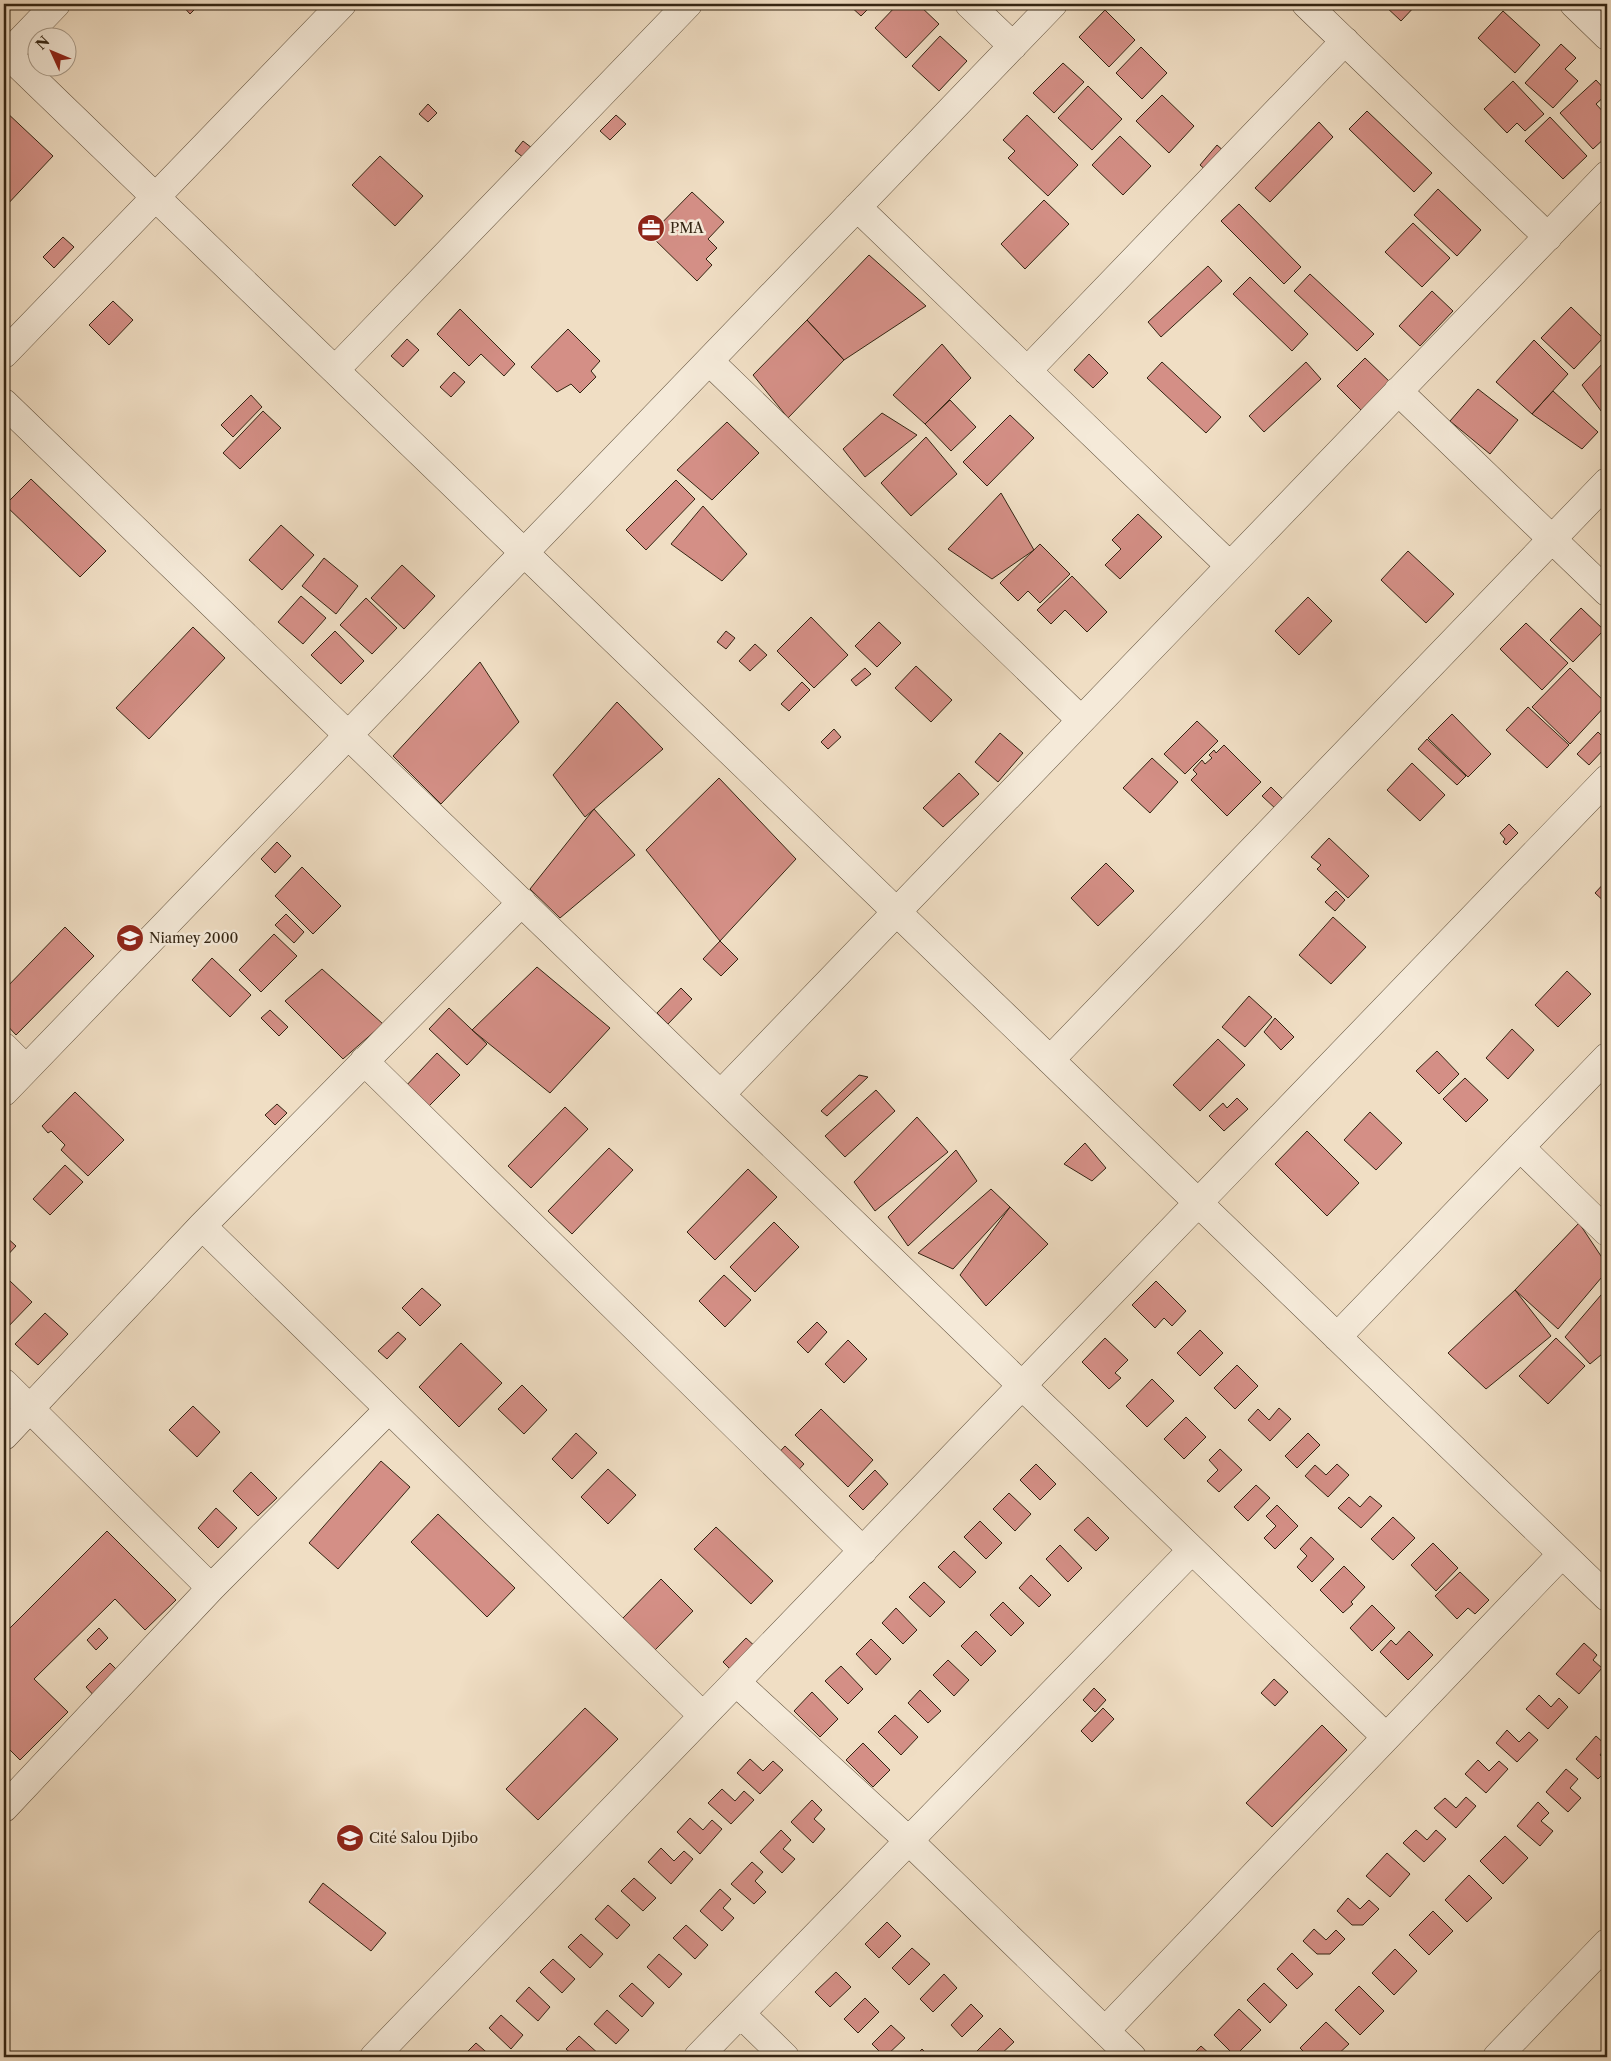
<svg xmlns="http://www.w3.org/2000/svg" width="1611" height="2061" viewBox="0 0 1611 2061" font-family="'Libre Caslon Text',serif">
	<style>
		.building { fill: #d48f86; stroke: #342513 }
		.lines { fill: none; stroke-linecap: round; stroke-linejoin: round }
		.minor-casing { stroke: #63533f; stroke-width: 29 }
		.minor { stroke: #f5ead9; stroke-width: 28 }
		.labels { text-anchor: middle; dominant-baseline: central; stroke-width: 5; stroke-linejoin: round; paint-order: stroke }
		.poi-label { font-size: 14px; fill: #342513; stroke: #f5ead9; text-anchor: start }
	</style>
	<rect width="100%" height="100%" fill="#f0dec4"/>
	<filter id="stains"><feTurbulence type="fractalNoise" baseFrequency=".004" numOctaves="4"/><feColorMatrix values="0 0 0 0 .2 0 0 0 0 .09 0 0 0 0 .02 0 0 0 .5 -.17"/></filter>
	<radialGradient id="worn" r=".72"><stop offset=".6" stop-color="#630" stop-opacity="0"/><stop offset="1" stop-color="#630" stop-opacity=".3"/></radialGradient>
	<path class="building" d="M181,4H200L190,14Z
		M848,4H873L861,16Z
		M898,4H918L939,24L906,58L875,28Z
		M1383,4H1417L1401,21Z
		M1105,10L1135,40L1109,67L1079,37Z
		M1503,11L1540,45L1515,73L1478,38Z
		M940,36L967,61L939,91L912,66Z
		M1561,44L1576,58L1565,69L1578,81L1553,108L1525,83Z
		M1141,47L1167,73L1142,99L1116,73Z
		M1063,63L1084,82L1054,113L1033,93Z
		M1596,80L1607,92V94L1596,104L1607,116V136L1593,149L1560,113Z
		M1513,81L1544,114L1525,131L1517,123L1507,133L1484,109Z
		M1088,86L1122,119L1092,150L1058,118Z
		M1162,95L1194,126L1169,153L1136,121Z
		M428,104L437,113L428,122L419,114Z
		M4,110L53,156L4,208Z
		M1367,111L1432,173L1414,192L1349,129Z
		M616,115L626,124L610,140L600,131Z
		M1027,115L1078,165L1048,196L1008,158L1015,151L1003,140Z
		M1550,117L1587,156L1563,179L1525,141Z
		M1319,122L1333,137L1270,202L1255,188Z
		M1120,136L1151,166L1123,195L1092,165Z
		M523,141L532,148L524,158L515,151Z
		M1217,145L1225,152L1208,172L1200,165Z
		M380,156L423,196L395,226L352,185Z
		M1438,189L1481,230L1457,256L1414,215Z
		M692,192L724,222L708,239L717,248L706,259L712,265L697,281L650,235Z
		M1044,200L1069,224L1025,269L1001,244Z
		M1239,204L1301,267L1284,284L1221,221Z
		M1413,223L1450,258L1422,287L1385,252Z
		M63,237L74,247L54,268L43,257Z
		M869,255L926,306L844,360L807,320Z
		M1208,266L1222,281L1161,337L1148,322Z
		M1310,274L1374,334L1357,351L1294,291Z
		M1250,277L1308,334L1292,351L1233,294Z
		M1432,291L1453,311L1420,346L1399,326Z
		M113,301L133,320L109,345L89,325Z
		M1571,307L1603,338L1574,369L1541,338Z
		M460,309L515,364L504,376L481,354L469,366L437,334Z
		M807,320L844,360L788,418L753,375Z
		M568,329L600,361L591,371L596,377L580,393L571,384L557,392L531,367Z
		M407,339L419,350L403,367L391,356Z
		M1534,340L1568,374L1532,414L1496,382Z
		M942,344L971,378L925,424L893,395Z
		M1089,354L1108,373L1093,388L1074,370Z
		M1365,358L1392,384L1364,413L1337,386Z
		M1607,359V419L1582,385Z
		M1162,362L1221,417L1206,433L1147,378Z
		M1306,362L1321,379L1264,432L1249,416Z
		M454,372L465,382L451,397L440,387Z
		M1478,389L1518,420L1490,454L1450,421Z
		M1553,391L1598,432L1582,449L1532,414Z
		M251,395L262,407L233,437L221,425Z
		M950,400L976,427L951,451L925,424Z
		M263,411L281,428L240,469L223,453Z
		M882,413L917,435L865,477L843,449Z
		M1010,415L1034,438L987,486L963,462Z
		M727,422L759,453L712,500L677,470Z
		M926,437L957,474L911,516L881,483Z
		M31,479L106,551L80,577L5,505Z
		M676,480L695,499L646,550L626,530Z
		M1001,493L1034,550L992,579L948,549Z
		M703,506L747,554L722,581L671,544Z
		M1138,514L1162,537L1120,579L1105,565L1121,549L1112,540Z
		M281,525L314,555L282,590L249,560Z
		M1040,544L1070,574L1040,603L1028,591L1018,601L1000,583Z
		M1408,551L1454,594L1426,623L1381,580Z
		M324,558L358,586L336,614L302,586Z
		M402,565L435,596L404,629L371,598Z
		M1072,576L1107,612L1087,632L1065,610L1051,624L1037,610Z
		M301,596L326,618L303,644L278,622Z
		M1308,597L1332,621L1299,655L1275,631Z
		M366,598L397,628L372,654L340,625Z
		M1581,608L1604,630L1573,662L1550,640Z
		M811,617L848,655L814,688L777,651Z
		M879,622L901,643L877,667L855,646Z
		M1526,623L1568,663L1542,690L1500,649Z
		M193,627L225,658L149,739L116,708Z
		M335,631L364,661L341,684L311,655Z
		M726,631L735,638L726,649L717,642Z
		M755,644L767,655L750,671L739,661Z
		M480,662L519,722L441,804L393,756Z
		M916,666L952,700L931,722L895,688Z
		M865,668L871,674L856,686L851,680Z
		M1570,668L1607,704L1570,744L1532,707Z
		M802,682L810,690L789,711L781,704Z
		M617,702L663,749L585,817L553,775Z
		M1528,707L1569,745L1547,768L1506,730Z
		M1452,714L1491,754L1468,777L1428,738Z
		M1197,721L1218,741L1185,774L1164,754Z
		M834,729L841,737L828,749L821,742Z
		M1598,732L1607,741V746L1589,765L1577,754Z
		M1000,733L1023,753L998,782L975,762Z
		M1427,739L1466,776L1457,785L1418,749Z
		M1224,745L1261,782L1227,816L1191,780L1197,774L1193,770L1202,760L1205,764L1212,758L1209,755L1214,750L1216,753Z
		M1152,758L1178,782L1150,813L1123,788Z
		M1412,763L1445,795L1420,821L1387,790Z
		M959,773L979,794L943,827L923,808Z
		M719,778L796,859L720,941L646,850Z
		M1271,787L1285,801L1277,810L1262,796Z
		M594,809L635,855L560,918L530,889Z
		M1509,824L1518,833L1506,845L1503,842L1505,839L1500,833Z
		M1329,838L1369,876L1348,898L1317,869L1321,865L1311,857Z
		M277,842L291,856L275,873L261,859Z
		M1106,863L1134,891L1098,926L1071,898Z
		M302,867L341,906L313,934L275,896Z
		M1607,880V904L1595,893Z
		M1336,891L1345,900L1335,911L1325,902Z
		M286,914L304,932L294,943L275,925Z
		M1333,917L1366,947L1331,984L1299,955Z
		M65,927L94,956L16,1035L4,1022V990Z
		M274,934L297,956L261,992L239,970Z
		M720,941L738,959L721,976L703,959Z
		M212,958L251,995L230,1017L192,980Z
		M537,967L610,1028L550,1093L472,1030Z
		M322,969L383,1024L343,1059L285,1001Z
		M1567,971L1591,994L1558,1027L1535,1005Z
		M681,988L692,999L668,1024L657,1013Z
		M1249,996L1272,1017L1245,1047L1222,1027Z
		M449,1008L487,1044L467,1065L429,1029Z
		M270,1010L288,1027L279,1036L261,1018Z
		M1275,1018L1294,1037L1281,1050L1264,1032Z
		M1512,1029L1534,1050L1508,1079L1486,1058Z
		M1218,1039L1245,1065L1200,1111L1173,1085Z
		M1437,1051L1459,1074L1439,1094L1416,1071Z
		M437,1053L460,1075L425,1110L403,1089Z
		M859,1075L868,1077L827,1116L821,1111Z
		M1465,1078L1488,1100L1466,1122L1443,1099Z
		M876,1090L895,1111L845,1157L825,1136Z
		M75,1092L124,1140L88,1176L61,1150L65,1145L51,1131L48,1133L42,1126Z
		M1237,1098L1248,1109L1224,1131L1209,1116L1223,1103L1227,1108Z
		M277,1104L287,1113L275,1125L265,1115Z
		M565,1107L588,1129L531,1188L508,1166Z
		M1370,1112L1402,1143L1376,1170L1344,1140Z
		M917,1117L948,1152L875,1211L854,1182Z
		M1307,1131L1359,1183L1327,1216L1275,1164Z
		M1085,1143L1106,1168L1092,1181L1064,1164Z
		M609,1148L633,1170L572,1234L548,1211Z
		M956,1150L977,1181L908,1246L888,1217Z
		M65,1165L83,1182L50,1215L33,1199Z
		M748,1169L777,1197L715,1260L687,1232Z
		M991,1189L1010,1207L953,1269L918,1253Z
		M1010,1207L1048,1244L986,1306L960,1275Z
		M774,1222L799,1247L755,1292L730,1267Z
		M1579,1223L1607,1265V1271L1558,1329L1515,1290Z
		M4,1235L16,1246L4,1259Z
		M724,1275L751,1300L725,1327L699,1301Z
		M10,1281L32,1302L4,1331V1287Z
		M1156,1281L1186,1311L1172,1326L1164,1318L1155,1328L1132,1305Z
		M422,1288L441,1305L420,1326L402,1308Z
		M1607,1288V1350L1590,1364L1565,1337Z
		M1515,1290L1551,1336L1486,1389L1448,1353Z
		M45,1313L68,1334L38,1365L15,1344Z
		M817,1322L827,1332L808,1353L797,1342Z
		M1200,1330L1223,1353L1200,1376L1177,1353Z
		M398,1332L406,1339L387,1359L378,1351Z
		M1105,1338L1128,1360L1115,1373L1121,1378L1109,1389L1082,1362Z
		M1556,1338L1585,1366L1548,1404L1519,1376Z
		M848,1340L867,1359L844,1383L825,1364Z
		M461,1343L502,1383L459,1427L419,1387Z
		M1237,1365L1258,1386L1235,1409L1214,1388Z
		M1152,1379L1174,1401L1147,1427L1126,1406Z
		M522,1385L547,1410L524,1434L498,1409Z
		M193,1406L220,1432L197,1457L169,1430Z
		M1279,1408L1291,1419L1270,1441L1248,1420L1258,1409L1269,1420Z
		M821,1409L873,1460L848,1487L795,1435Z
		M1186,1417L1206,1437L1184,1459L1164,1439Z
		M576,1433L597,1453L572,1479L552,1459Z
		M1308,1433L1320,1445L1297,1468L1285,1456Z
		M785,1446L804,1464L792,1477L773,1459Z
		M1220,1449L1242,1470L1219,1492L1207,1481L1218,1470L1209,1460Z
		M381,1461L410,1487L338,1569L309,1543Z
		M1036,1464L1056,1484L1040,1500L1020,1480Z
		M1337,1464L1349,1475L1328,1497L1305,1476L1315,1465L1326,1475Z
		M608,1469L636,1495L608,1524L581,1497Z
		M875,1470L888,1484L863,1510L849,1496Z
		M251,1472L277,1498L258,1516L233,1491Z
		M1256,1485L1270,1498L1248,1521L1234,1507Z
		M1009,1493L1031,1514L1015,1531L993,1509Z
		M1370,1496L1382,1506L1361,1528L1338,1508L1349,1497L1360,1507Z
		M1277,1505L1298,1526L1275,1549L1264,1538L1276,1526L1266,1516Z
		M216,1508L237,1528L218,1548L198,1528Z
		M438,1514L515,1588L487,1617L411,1542Z
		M1088,1517L1109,1538L1096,1551L1074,1530Z
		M1393,1517L1415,1538L1393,1560L1371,1539Z
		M980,1521L1002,1543L986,1559L964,1537Z
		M716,1527L773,1581L751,1604L694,1549Z
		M107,1531L176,1600L145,1630L115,1599L34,1679L68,1712L20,1760L4,1744V1634Z
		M1311,1537L1334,1559L1312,1582L1297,1567L1307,1556L1300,1549Z
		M1433,1543L1458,1568L1436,1591L1411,1565Z
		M1060,1545L1082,1568L1068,1582L1046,1559Z
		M954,1551L976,1572L960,1588L938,1567Z
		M1344,1566L1365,1587L1351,1602L1353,1604L1343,1613L1320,1590Z
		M1460,1572L1489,1600L1475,1614L1468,1608L1457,1619L1435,1596Z
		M1031,1575L1051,1595L1039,1607L1019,1588Z
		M661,1579L693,1611L655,1650L623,1618Z
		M924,1582L945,1602L930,1617L909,1597Z
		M1003,1602L1024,1623L1011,1636L990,1615Z
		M1372,1605L1395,1628L1372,1651L1350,1628Z
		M896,1608L917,1630L903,1644L882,1623Z
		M99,1628L108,1638L96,1650L87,1640Z
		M976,1631L996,1651L981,1666L961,1646Z
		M1409,1631L1433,1655L1408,1680L1380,1652L1391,1640L1396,1645Z
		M746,1638L759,1650L736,1675L723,1662Z
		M871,1639L891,1659L876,1675L856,1654Z
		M1584,1643L1597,1655L1593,1660L1602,1668L1579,1694L1556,1674Z
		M948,1660L969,1680L954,1696L933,1675Z
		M110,1663L121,1674L97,1699L86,1687Z
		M841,1666L863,1689L848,1704L825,1681Z
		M1274,1679L1288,1692L1275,1706L1261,1693Z
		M1094,1688L1106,1700L1095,1712L1083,1700Z
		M920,1690L941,1711L928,1723L908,1703Z
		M812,1692L838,1719L820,1737L794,1711Z
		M1539,1695L1551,1707L1559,1698L1568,1707L1548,1729L1526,1709Z
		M585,1708L618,1739L538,1820L506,1789Z
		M1103,1708L1114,1719L1092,1742L1081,1731Z
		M895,1715L918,1737L901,1755L878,1732Z
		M1322,1725L1347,1750L1272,1827L1246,1803Z
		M1507,1730L1519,1742L1529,1732L1538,1740L1517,1762L1496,1743Z
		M1596,1736L1607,1746L1600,1755L1607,1762V1770L1598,1779L1576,1759Z
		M863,1743L890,1770L873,1787L846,1760Z
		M750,1759L763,1771L773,1761L783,1770L760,1794L737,1773Z
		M1478,1760L1489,1771L1499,1761L1508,1769L1486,1793L1465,1774Z
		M1566,1769L1578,1779L1570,1788L1581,1798L1568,1812L1546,1792Z
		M722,1789L735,1801L744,1791L754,1800L731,1824L708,1803Z
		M1466,1797L1476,1806L1456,1828L1434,1808L1445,1798L1456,1808Z
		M812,1800L822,1810L814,1819L825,1829L813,1843L791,1822Z
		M1538,1802L1549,1813L1541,1821L1553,1831L1540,1846L1517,1826Z
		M690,1818L703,1830L712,1820L722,1829L700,1854L677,1832Z
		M781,1830L791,1840L783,1849L795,1859L782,1873L760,1852Z
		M1416,1830L1427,1840L1436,1830L1446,1839L1424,1862L1403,1843Z
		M1505,1836L1528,1858L1503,1884L1480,1861Z
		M661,1848L674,1861L684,1851L693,1859L671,1884L648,1862Z
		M1387,1853L1410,1874L1390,1897L1366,1876Z
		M752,1862L763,1872L755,1881L766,1892L754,1904L731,1884Z
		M1469,1875L1492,1898L1467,1922L1445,1900Z
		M634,1878L656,1898L643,1911L621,1891Z
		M323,1883L386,1933L371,1951L309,1902Z
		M720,1889L731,1899L723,1908L734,1918L722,1931L700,1911Z
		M1348,1898L1360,1909L1369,1900L1379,1909L1363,1925H1352L1337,1911Z
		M608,1905L630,1925L617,1939L595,1919Z
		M1433,1911L1453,1931L1429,1955L1409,1935Z
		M887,1922L901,1936L879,1958L865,1944Z
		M686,1925L708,1945L695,1959L673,1938Z
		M1314,1929L1326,1940L1336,1930L1345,1939L1330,1954H1317L1303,1941Z
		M581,1934L603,1954L590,1968L568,1947Z
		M912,1948L930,1964L909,1985L892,1968Z
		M1395,1949L1417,1971L1394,1995L1372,1973Z
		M1292,1953L1313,1974L1297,1989L1277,1969Z
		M659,1954L682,1974L669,1988L647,1967Z
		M553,1959L575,1979L562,1993L540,1972Z
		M836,1972L851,1987L830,2007L815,1992Z
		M944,1974L957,1988L933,2012L920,1999Z
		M632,1983L654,2003L642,2017L619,1996Z
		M1264,1983L1287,2005L1270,2023L1247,2000Z
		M1359,1986L1384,2011L1360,2035L1335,2010Z
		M529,1987L550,2007L538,2021L516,2001Z
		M865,1998L879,2012L858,2033L844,2019Z
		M971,2004L983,2016L962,2037L951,2025Z
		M1239,2009L1261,2030L1235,2056L1214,2035Z
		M607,2010L629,2030L616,2044L594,2024Z
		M501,2015L523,2035L511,2049L489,2028Z
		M1326,2022L1349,2044L1335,2057H1309L1300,2048Z
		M891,2025L905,2038L885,2057L872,2044Z
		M1000,2028L1014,2042L998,2057H983L977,2051Z
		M579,2036L601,2056L600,2057H575L566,2049Z
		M476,2043L492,2057L463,2056Z
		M1201,2046L1213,2057H1190Z
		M922,2049L930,2057H914Z"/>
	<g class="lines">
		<g class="minor-casing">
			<path id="minor" d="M969,4L1013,46
				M1306,4L1548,237
				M1574,4L1607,36
				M4,51L1607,1597
				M4,58L56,4
				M857,207L1230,566
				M4,354L342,4
				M709,361L1081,720
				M335,370L688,4
				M1027,371L1345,41
				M1398,391L1607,592
				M4,403L1386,1737
				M4,1047L26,1069
				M1050,1060L1607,482
				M364,1061L863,1551
				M4,1092L1053,4
				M721,1094L1607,175
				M1520,1147L1607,1232
				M202,1226L703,1716
				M1337,1337L1607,1057
				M4,1383L211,1588
				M4,1436L202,1226L522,902
				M736,1682L909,1841L1132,2057
				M4,1808L211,1588L389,1409
				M741,2014L785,2057
				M1105,2031L1562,1554
				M374,2057L1607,779
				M698,2057L1192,1550
				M1497,2057L1607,1943"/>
		</g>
		<use href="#minor" class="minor"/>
	</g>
	<defs>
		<g id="office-disc" transform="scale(1.4375)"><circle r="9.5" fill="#8f2418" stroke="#f5ead9"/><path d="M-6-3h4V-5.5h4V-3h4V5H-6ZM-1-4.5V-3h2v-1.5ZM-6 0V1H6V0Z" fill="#fff"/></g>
		<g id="school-disc" transform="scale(1.4375)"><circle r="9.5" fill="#8f2418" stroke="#f5ead9"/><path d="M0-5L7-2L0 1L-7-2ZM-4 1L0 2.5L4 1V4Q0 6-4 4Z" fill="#fff"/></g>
	</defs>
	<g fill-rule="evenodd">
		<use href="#office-disc" x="651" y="228"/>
		<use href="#school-disc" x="130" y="938"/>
		<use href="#school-disc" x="350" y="1838"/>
	</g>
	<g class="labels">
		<g class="poi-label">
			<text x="670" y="228">PMA</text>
			<text x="149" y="938">Niamey 2000</text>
			<text x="369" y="1838">Cité Salou Djibo</text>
		</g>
	</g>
	<rect width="1611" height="2061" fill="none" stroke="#f0dec4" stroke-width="20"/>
	<rect x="5" y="5" width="1601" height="2051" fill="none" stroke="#342513" stroke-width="2.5"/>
	<rect x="10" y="10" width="1591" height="2041" fill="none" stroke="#342513"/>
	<g transform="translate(52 52) rotate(314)"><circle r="24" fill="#f5ead9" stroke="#a89b8a"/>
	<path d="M0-4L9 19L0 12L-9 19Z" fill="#8f2418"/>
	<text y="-8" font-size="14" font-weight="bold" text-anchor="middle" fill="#342513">N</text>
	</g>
	<rect width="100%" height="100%" filter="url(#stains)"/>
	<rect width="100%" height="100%" fill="url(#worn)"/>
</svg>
